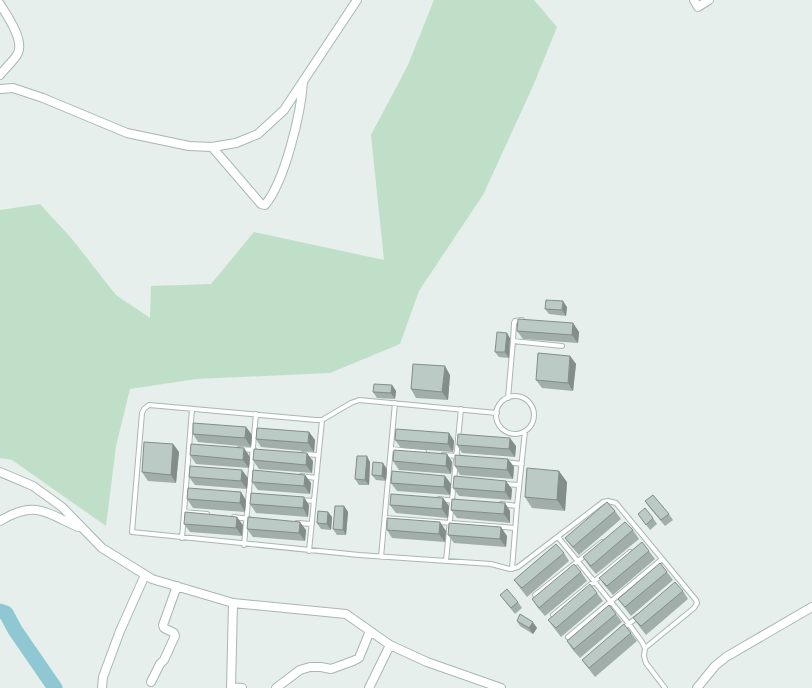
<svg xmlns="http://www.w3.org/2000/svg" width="812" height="688" viewBox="0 0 812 688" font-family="Helvetica,sans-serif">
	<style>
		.green { fill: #c0dfc8 }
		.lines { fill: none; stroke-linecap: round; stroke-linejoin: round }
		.river { stroke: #8fc8d2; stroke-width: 15 }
		.service-casing { stroke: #a8b7b2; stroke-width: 6 }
		.minor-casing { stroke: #a8b7b2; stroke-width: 10 }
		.service { stroke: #fff; stroke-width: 4 }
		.minor { stroke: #fff; stroke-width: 8 }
		.wall { fill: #a1aea9 }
		.shaded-wall { fill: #838d89 }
		.building { fill: #bbcac4; stroke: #838d89 }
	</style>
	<rect width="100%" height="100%" fill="#e6efeb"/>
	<path class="green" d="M434,0H534L557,27L533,86L483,195L419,291L400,344L330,373L196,379L130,389L116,446L106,526L12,460L0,458V210L40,204L72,239L116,295L150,318L151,286L211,284L254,232L384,260L371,135L408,65Z"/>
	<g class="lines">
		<path class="river" d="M0,611L6,613L15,630L55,688"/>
		<g class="service-casing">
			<path id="service" d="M513,341L514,323L515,321L522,320
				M496 415a19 19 0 1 1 38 0a19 19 0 1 1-38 0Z
				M508,398L513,341L562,346
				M497,413L359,400L351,403L322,420H316L149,405L144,409L142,413L132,532L359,555L491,564L510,569L518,567L603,502L608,501L616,503L696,600L697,603L694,608L645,648
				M239,449L254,450
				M391,449L424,452
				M303,454L318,455
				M443,455L458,456
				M506,462L522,464
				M301,476L316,478
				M505,484L519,485
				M439,499L454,501
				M301,500L314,501
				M501,504L517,506
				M184,512L207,514
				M234,517L249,519
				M385,518L515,528
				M297,523L312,524
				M558,537L629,624L642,642L645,648L644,656L646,663L665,688
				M182,538L192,409
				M244,545L256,414
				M309,551L322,420
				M381,557L395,403
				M446,561L461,409
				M512,569L517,506L525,431
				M535,595L602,542
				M553,615L630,552
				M622,629L639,616
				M568,637L662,559"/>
		</g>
		<g class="minor-casing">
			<path id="minor" d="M694,0L698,7L709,0
				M0,4C7,16 24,39 18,53C14,61 5,68 0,75
				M0,89L13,88L43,98L127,133L189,146L212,147L236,143L258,134L284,110L357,0
				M212,147L261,204L265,205C285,181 301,113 303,82
				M0,472L33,486L62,507L102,548L152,579L233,603L346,614L390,645L427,662L501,688
				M0,521C34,500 45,512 78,527
				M151,682L160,664L164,660L175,636L174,633L164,628L163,625L177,586
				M232,687L242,688
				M102,688L103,677L120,631L145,575
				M231,688L233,603
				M276,688L300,670L310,667H321L331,669L353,661L359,658L370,631
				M369,688L390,645
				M697,688L715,666L726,657L812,607"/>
		</g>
		<use href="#service" class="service"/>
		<use href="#minor" class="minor"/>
	</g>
	<path class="wall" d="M567,307L566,316L549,314L545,309Z
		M573,323L579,332L578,343L523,339L517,331Z
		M510,338L509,358L499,357L495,352Z
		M570,356L576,364L573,391L542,388L536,380Z
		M450,375L448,400L416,398L411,389Z
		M392,385L396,391L395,399L377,398L373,392Z
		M246,427L252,435L251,447L198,442L193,434Z
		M309,432L315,440L314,452L261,447L256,439Z
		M449,433L454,441L453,452L401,448L395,440Z
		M173,444L179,452L176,483L148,481L142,472Z
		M457,445L516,446L515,457L462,453Z
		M447,454L452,462L451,474L399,470L393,461Z
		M190,455L250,457L249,468L196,464Z
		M508,459L514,467L513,479L460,475L455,466Z
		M253,460L313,461L312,473L259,469Z
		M370,462L369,485H359L355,479Z
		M387,469L386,481L376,480L372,475Z
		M305,475L311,483L310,494L258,490L252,482Z
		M445,476L451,484L450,495L397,491L391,483Z
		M189,477L248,478L247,489L195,485Z
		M567,482L565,511L532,508L525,497Z
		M453,488L512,489L511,500L459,496Z
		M443,498L449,506L448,518L396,513L390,505Z
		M187,499L246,500L245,512L193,508Z
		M645,501L669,514L673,520L665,526L649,507Z
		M505,503L510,511V523L457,518L451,510Z
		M250,504L309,505L308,517L256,513Z
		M344,506L348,512L346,535H337L333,529Z
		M615,511L621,519L579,555L571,546L565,538Z
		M328,512L332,517L331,530L321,529L317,523Z
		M638,514L653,518L657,524L650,530Z
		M184,524L243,525L242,536L190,532Z
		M247,529L306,530L305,541L253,537Z
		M387,530L446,531L445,542L392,538Z
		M633,530L639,539L596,574L589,566L583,557Z
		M448,535L507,536L506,547L454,543Z
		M649,551L655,559L613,595L605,586L599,578Z
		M564,553L569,561L527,597L520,588L514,580Z
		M581,572L587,581L545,616L538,608L532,599Z
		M667,572L673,580L631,616L624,607L618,599Z
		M683,591L688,599L646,635L639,626L633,618Z
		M597,593L603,601L561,637L554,628L548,620Z
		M500,595L518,602L522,608L515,614Z
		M616,614L622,622L580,658L572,649L567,641Z
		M517,621L537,628L533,634L520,626Z
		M631,633L637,641L595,677L588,668L582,660Z"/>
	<path class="shaded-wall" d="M563,301L567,307L566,316L562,310Z
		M573,323L579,332L578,343L572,335Z
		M507,333L510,338L509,358L505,352Z
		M570,356L576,364L573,391L568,383Z
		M445,366L450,375L448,400L442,392Z
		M392,385L396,391L395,399L391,393Z
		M246,427L252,435L251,447L245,438Z
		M309,432L315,440L314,452L308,443Z
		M449,433L454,441L453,452L448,444Z
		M510,438L516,446L515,457L509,449Z
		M173,444L179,452L176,483L171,475Z
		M244,448L250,457L249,468L243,460Z
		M307,453L313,461L312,473L306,465Z
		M447,454L452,462L451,474L446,466Z
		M367,456L370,462L369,485L365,480Z
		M508,459L514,467L513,479L507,470Z
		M383,463L387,469L386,481L382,476Z
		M242,470L248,478L247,489L241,481Z
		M559,471L567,482L565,511L557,500Z
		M305,475L311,483L310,494L304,486Z
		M445,476L451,484L450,495L444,487Z
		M506,481L512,489L511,500L505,492Z
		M241,492L246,500L245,512L240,503Z
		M304,497L309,505L308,517L303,508Z
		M443,498L449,506L448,518L442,509Z
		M505,503L510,511V523L504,514Z
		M344,506L348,512L346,535L343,530Z
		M328,512L332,517L331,530L327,524Z
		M237,517L243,525L242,536L236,528Z
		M300,522L306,530L305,541L299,533Z
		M440,522L446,531L445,542L439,534Z
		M501,527L507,536L506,547L500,539Z
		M533,622L537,628L533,634L529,628Z"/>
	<path class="building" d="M546,300L563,301L562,310L545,309Z
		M518,319L573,323L572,335L517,331Z
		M497,332L507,333L505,352H495Z
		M538,353L570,356L568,383L536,380Z
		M413,364L445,366L442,392L411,389Z
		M374,384L392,385L391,393L373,392Z
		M193,423L246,427L245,438L193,434Z
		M257,428L309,432L308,443L256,439Z
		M396,429L449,433L448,444L395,440Z
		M458,434L510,438L509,449L457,445Z
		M144,442L173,444L171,475L142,472Z
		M191,444L244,448L243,460L190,455Z
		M254,449L307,453L306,465L253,460Z
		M394,450L447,454L446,466L393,461Z
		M455,455L508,459L507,470L455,466Z
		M357,456H367L365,480L355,479Z
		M373,462L383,463L382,476L372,475Z
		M190,466L242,470L241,481L189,477Z
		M527,468L559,471L557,500L525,497Z
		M253,470L305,475L304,486L252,482Z
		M392,471L445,476L444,487L391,483Z
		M454,476L506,481L505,492L453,488Z
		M188,488L241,492L240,503L187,499Z
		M251,493L304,497L303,508L250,504Z
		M391,494L443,498L442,509L390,505Z
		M653,495L669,514L661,520L645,501Z
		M452,499L505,503L504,514L451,510Z
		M607,502L615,511L573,547L565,538Z
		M335,506H344L343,530L333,529Z
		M645,508L653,518L646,525L638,514Z
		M318,511L328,512L327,524L317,523Z
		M185,512L237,517L236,528L184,524Z
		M248,517L300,522L299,533L247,529Z
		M387,518L440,522L439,534L387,530Z
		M625,522L633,530L591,566L583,557Z
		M449,523L501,527L500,539L448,535Z
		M642,542L649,551L607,586L599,578Z
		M556,544L564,553L522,588L514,580Z
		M660,563L667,572L625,607L618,599Z
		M574,564L581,572L539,608L532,599Z
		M675,582L683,591L641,626L633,618Z
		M590,584L597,593L556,628L548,620Z
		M507,589L518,602L511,608L500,595Z
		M609,605L616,614L574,649L567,641Z
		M520,614L533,622L529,628L517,621Z
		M624,624L631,633L589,668L582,660Z"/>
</svg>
